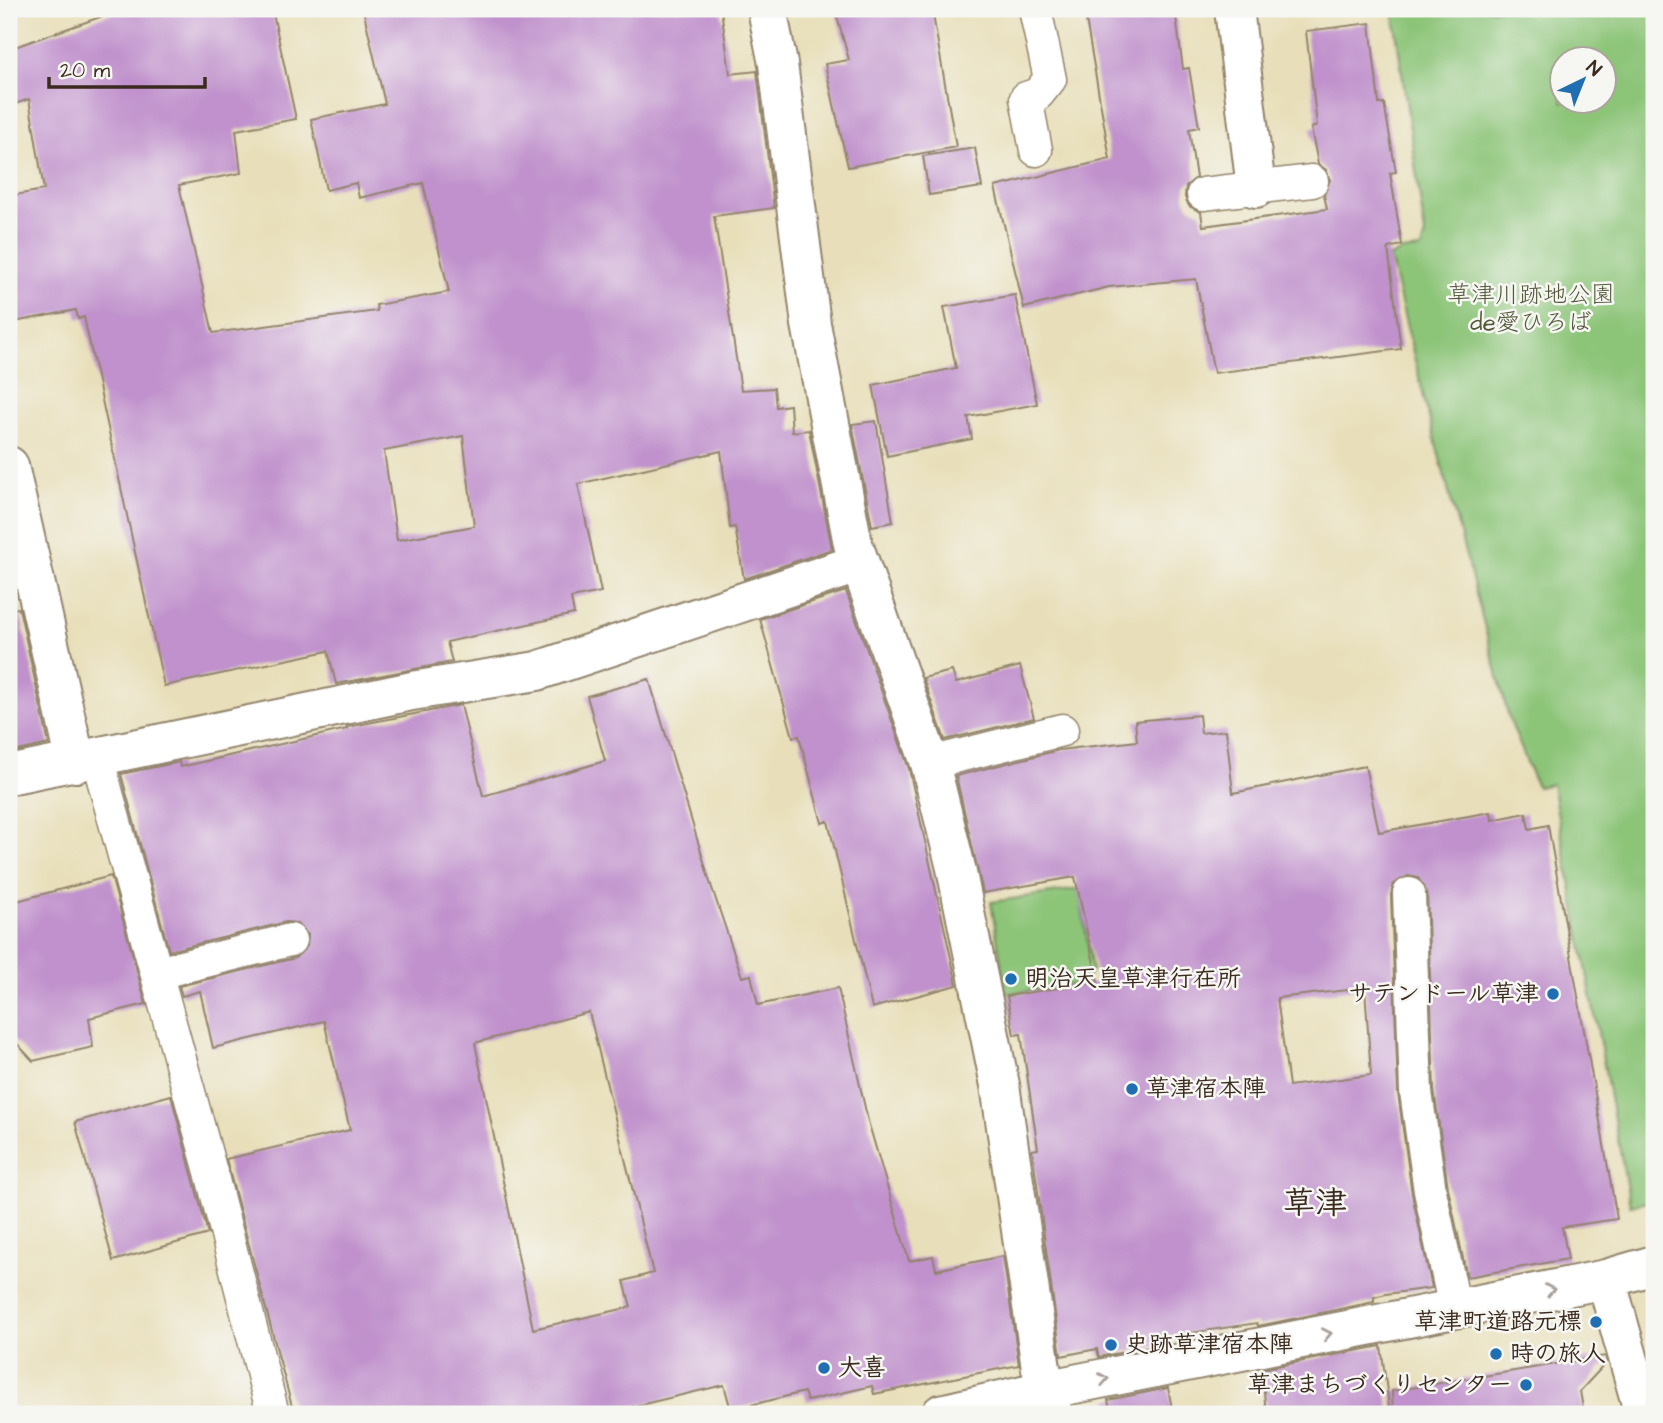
<svg xmlns="http://www.w3.org/2000/svg" width="1663" height="1423" viewBox="0 0 1663 1423" font-family="'Architects Daughter','Klee One',sans-serif">
	<style>
		.green { fill: #8cc478; stroke: #64774b; stroke-width: 2; fill-rule: evenodd }
		.building { fill: #c091cc; fill-rule: evenodd }
		.lines { fill: none; stroke-linecap: round; stroke-linejoin: round }
		.lane-casing { stroke: #92846c; stroke-width: 35 }
		.street-casing { stroke: #92846c; stroke-width: 42 }
		.lane { stroke: #fff; stroke-width: 32 }
		.street { stroke: #fff; stroke-width: 38 }
		.oneway { stroke: #a79f9a }
		.poi-dot { fill: #1f6fb2; stroke: #f6f6f2; stroke-width: 2.5 }
		.labels { text-anchor: middle; dominant-baseline: central; stroke-width: 5; stroke-linejoin: round; paint-order: stroke }
		.park-label { font-size: 24px; fill: #535839; stroke: #f6f6f2 }
		.poi-label { font-size: 24px; font-weight: bold; fill: #3b2a1e; stroke: #f6f6f2; text-anchor: start }
		.district-label { font-size: 32px; font-weight: bold; fill: #3b2a1e; stroke: #f6f6f2 }
	</style>
	<rect width="100%" height="100%" fill="#f6f6f2"/>
	<filter id="ink" filterUnits="userSpaceOnUse"><feTurbulence type="fractalNoise" baseFrequency=".0143" numOctaves="2"/><feDisplacementMap in="SourceGraphic" scale="14" xChannelSelector="R" yChannelSelector="G"/><feConvolveMatrix kernelMatrix="1 2 1 2 8 2 1 2 1" color-interpolation-filters="sRGB"/></filter>
	<filter id="wash" filterUnits="userSpaceOnUse"><feTurbulence type="fractalNoise" baseFrequency=".00686" numOctaves="4" result="noise"/><feDisplacementMap in="SourceGraphic" scale="28" xChannelSelector="R" yChannelSelector="G"/><feGaussianBlur stdDeviation="1.57" result="paint"/><feColorMatrix in="noise" values="0 0 0 0 0 0 0 0 0 0 0 0 0 0 0 0 0 1.4 0 .05"/><feComposite in="paint" operator="in"/></filter>
	<g filter="url(#wash)">
		<rect width="100%" height="100%" fill="#e8dfba"/>
		<path class="green" d="M1393,9H1654V1201L1630,1205L1552,784L1537,787L1509,718L1427,410L1390,257L1402,251L1421,249L1425,234ZM1562,60H1604V102H1562Z
			M1079,889L1092,970L1084,983L1006,994L991,902Z"/>
		<g id="blocks">
			<path class="building" d="M123,9H272L296,119L236,130L241,173L179,185L213,333L377,311L376,305L449,292L423,183L359,198L356,183L326,190L311,119L385,104L363,9H721L730,74L757,71L774,208L714,216L741,390L774,388L776,407L790,405L792,432L809,430L832,549L744,579L735,527L730,528L721,451L578,484L601,592L571,598L574,614L447,642L452,662L336,684L328,651L164,686L84,317L78,319L76,310L9,323V196L44,190L29,99L9,106V49ZM463,436L474,526L397,540L384,451Z
				M835,9H932L956,147L848,167L825,64L849,60Z
				M1120,9H1175L1183,69L1189,68L1199,127L1189,129L1196,178L1186,186L1185,197L1189,206L1201,212L1203,226L1327,209L1324,195L1330,180L1326,170L1318,164L1311,128L1317,126L1306,31L1370,23L1379,104L1384,103L1396,172L1390,173L1402,245L1388,248L1401,349L1214,373L1196,279L1109,287L1024,308L995,187L1110,159L1085,14Z
				M975,148L982,187L929,195L923,156Z
				M1015,295L1037,404L968,417L972,439L887,456L873,385L956,368L944,307Z
				M876,421L893,522L872,526L852,424Z
				M846,591L909,769L957,985L872,1008L828,821L822,823L799,736L793,737L760,619Z
				M19,608L49,744L9,753V609Z
				M1020,666L1034,718L945,740L923,678L952,671L956,683Z
				M649,679L710,882L742,977L751,975L758,1005L838,988L868,1121L909,1261L933,1256L936,1270L1003,1256L1019,1365L874,1394L872,1386L807,1401L804,1392L731,1410L724,1385L627,1408L628,1414H294L226,1159L350,1130L324,1021L213,1048L200,991L182,996L179,986L295,958L307,946L308,935L296,923L286,922L169,951L121,774L179,762L180,767L347,729V727L461,705L483,796L605,761L587,696ZM589,1012L653,1273L624,1281L631,1307L533,1329L475,1043Z
				M1199,715L1201,733L1226,730L1233,793L1365,766L1379,832L1491,812L1492,820L1526,813L1529,829L1548,825L1617,1219L1562,1227L1568,1259L1467,1277L1448,1188L1434,1090L1427,893L1418,878L1408,876L1393,885L1391,895L1398,1093L1412,1194L1432,1288L1386,1294L1374,1297V1302L1258,1326L1257,1323L1157,1338L1159,1345L1099,1357L1097,1349L1061,1356L1032,1150L1038,1149L1021,1034L1014,1035L1007,996L1098,982L1075,877L983,893L956,776L1059,750L1137,741L1135,721ZM1365,988L1371,1075L1289,1086L1277,998Z
				M111,876L146,1004L89,1018L93,1047L33,1061L9,1035V903Z
				M171,1095L208,1234L113,1261L75,1122Z
				M1381,1346L1390,1414H1266L1262,1369Z
				M1605,1356L1607,1362L1580,1391L1584,1414H1393L1392,1391Z
				M1168,1388L1173,1414H1111L1108,1400Z"/>
		</g>
	</g>
	<g filter="url(#ink)">
		<use href="#blocks" fill-opacity="0" stroke="#92846c" stroke-width="2"/>
		<g class="lines">
			<g class="lane-casing">
				<path id="lane" d="M1035,9L1050,79L1038,94L1026,98L1036,150
					M1203,194L1312,181
					M97,757L211,1172L273,1414
					M930,763L1062,730
					M1409,894L1416,1092L1430,1191L1455,1309
					M157,973L290,940"/>
			</g>
			<g class="street-casing">
				<path id="street" d="M767,9L778,64L811,324L853,544L930,763L956,868L1000,1085L1041,1368L1053,1414
					M1234,9L1256,188
					M9,466L76,763
					M9,775L412,691L537,671L860,563
					M1606,1279L1644,1414
					M941,1414L1044,1390L1606,1279L1654,1265"/>
			</g>
			<use href="#lane" class="lane"/>
			<use href="#street" class="street"/>
		</g>
		<defs><path id="oneway-chevron" d="M-2-3.5L2.5 0L-2 3.5" fill="none" stroke-width="1.6" stroke-linecap="round" stroke-linejoin="round" transform="scale(1.75)"/></defs>
		<g class="oneway">
			<use href="#oneway-chevron" transform="translate(1550 1290) rotate(-11)"/>
			<use href="#oneway-chevron" transform="translate(1327 1334) rotate(-11)"/>
			<use href="#oneway-chevron" transform="translate(1104 1379) rotate(-11)"/>
		</g>
	</g>
	<g class="poi-dot">
		<circle cx="1011" cy="979" r="7"/>
		<circle cx="1553" cy="994" r="7"/>
		<circle cx="1132" cy="1089" r="7"/>
		<circle cx="1596" cy="1322" r="7"/>
		<circle cx="1111" cy="1345" r="7"/>
		<circle cx="1496" cy="1354" r="7"/>
		<circle cx="824" cy="1368" r="7"/>
		<circle cx="1526" cy="1385" r="7"/>
	</g>
	<g class="labels">
		<g class="park-label">
			<text x="1531" y="295">草津川跡地公園<tspan x="1531" dy="28">de愛ひろば</tspan></text>
		</g>
		<g class="poi-label">
			<text x="1025" y="979">明治天皇草津行在所</text>
			<text x="1539" y="994" text-anchor="end">サテンドール草津</text>
			<text x="1146" y="1089">草津宿本陣</text>
			<text x="1582" y="1322" text-anchor="end">草津町道路元標</text>
			<text x="1125" y="1345">史跡草津宿本陣</text>
			<text x="1510" y="1354">時の旅人</text>
			<text x="838" y="1368">大喜</text>
			<text x="1512" y="1385" text-anchor="end">草津まちづくりセンター</text>
		</g>
		<g class="district-label">
			<text x="1315" y="1203">草津</text>
		</g>
	</g>
	<rect width="1663" height="1423" fill="none" stroke="#f6f6f2" stroke-width="35"/>
	<g transform="translate(1583 80) rotate(43)"><circle r="33" fill="#f6f6f2" stroke="#aba49d" stroke-width="2"/>
	<path d="M0-5L12 26L0 18L-12 26Z" fill="#1f6fb2"/>
	<text y="-10" font-size="19" font-weight="bold" text-anchor="middle" fill="#3b2a1e">N</text>
	</g>
	<path d="M49 77v10h156v-10" fill="none" stroke="#3b2a1e" stroke-width="3.5"/>
	<text x="60" y="77" font-size="21" fill="#3b2a1e" stroke="#f6f6f2" stroke-width="5" paint-order="stroke">20 m</text>
</svg>
